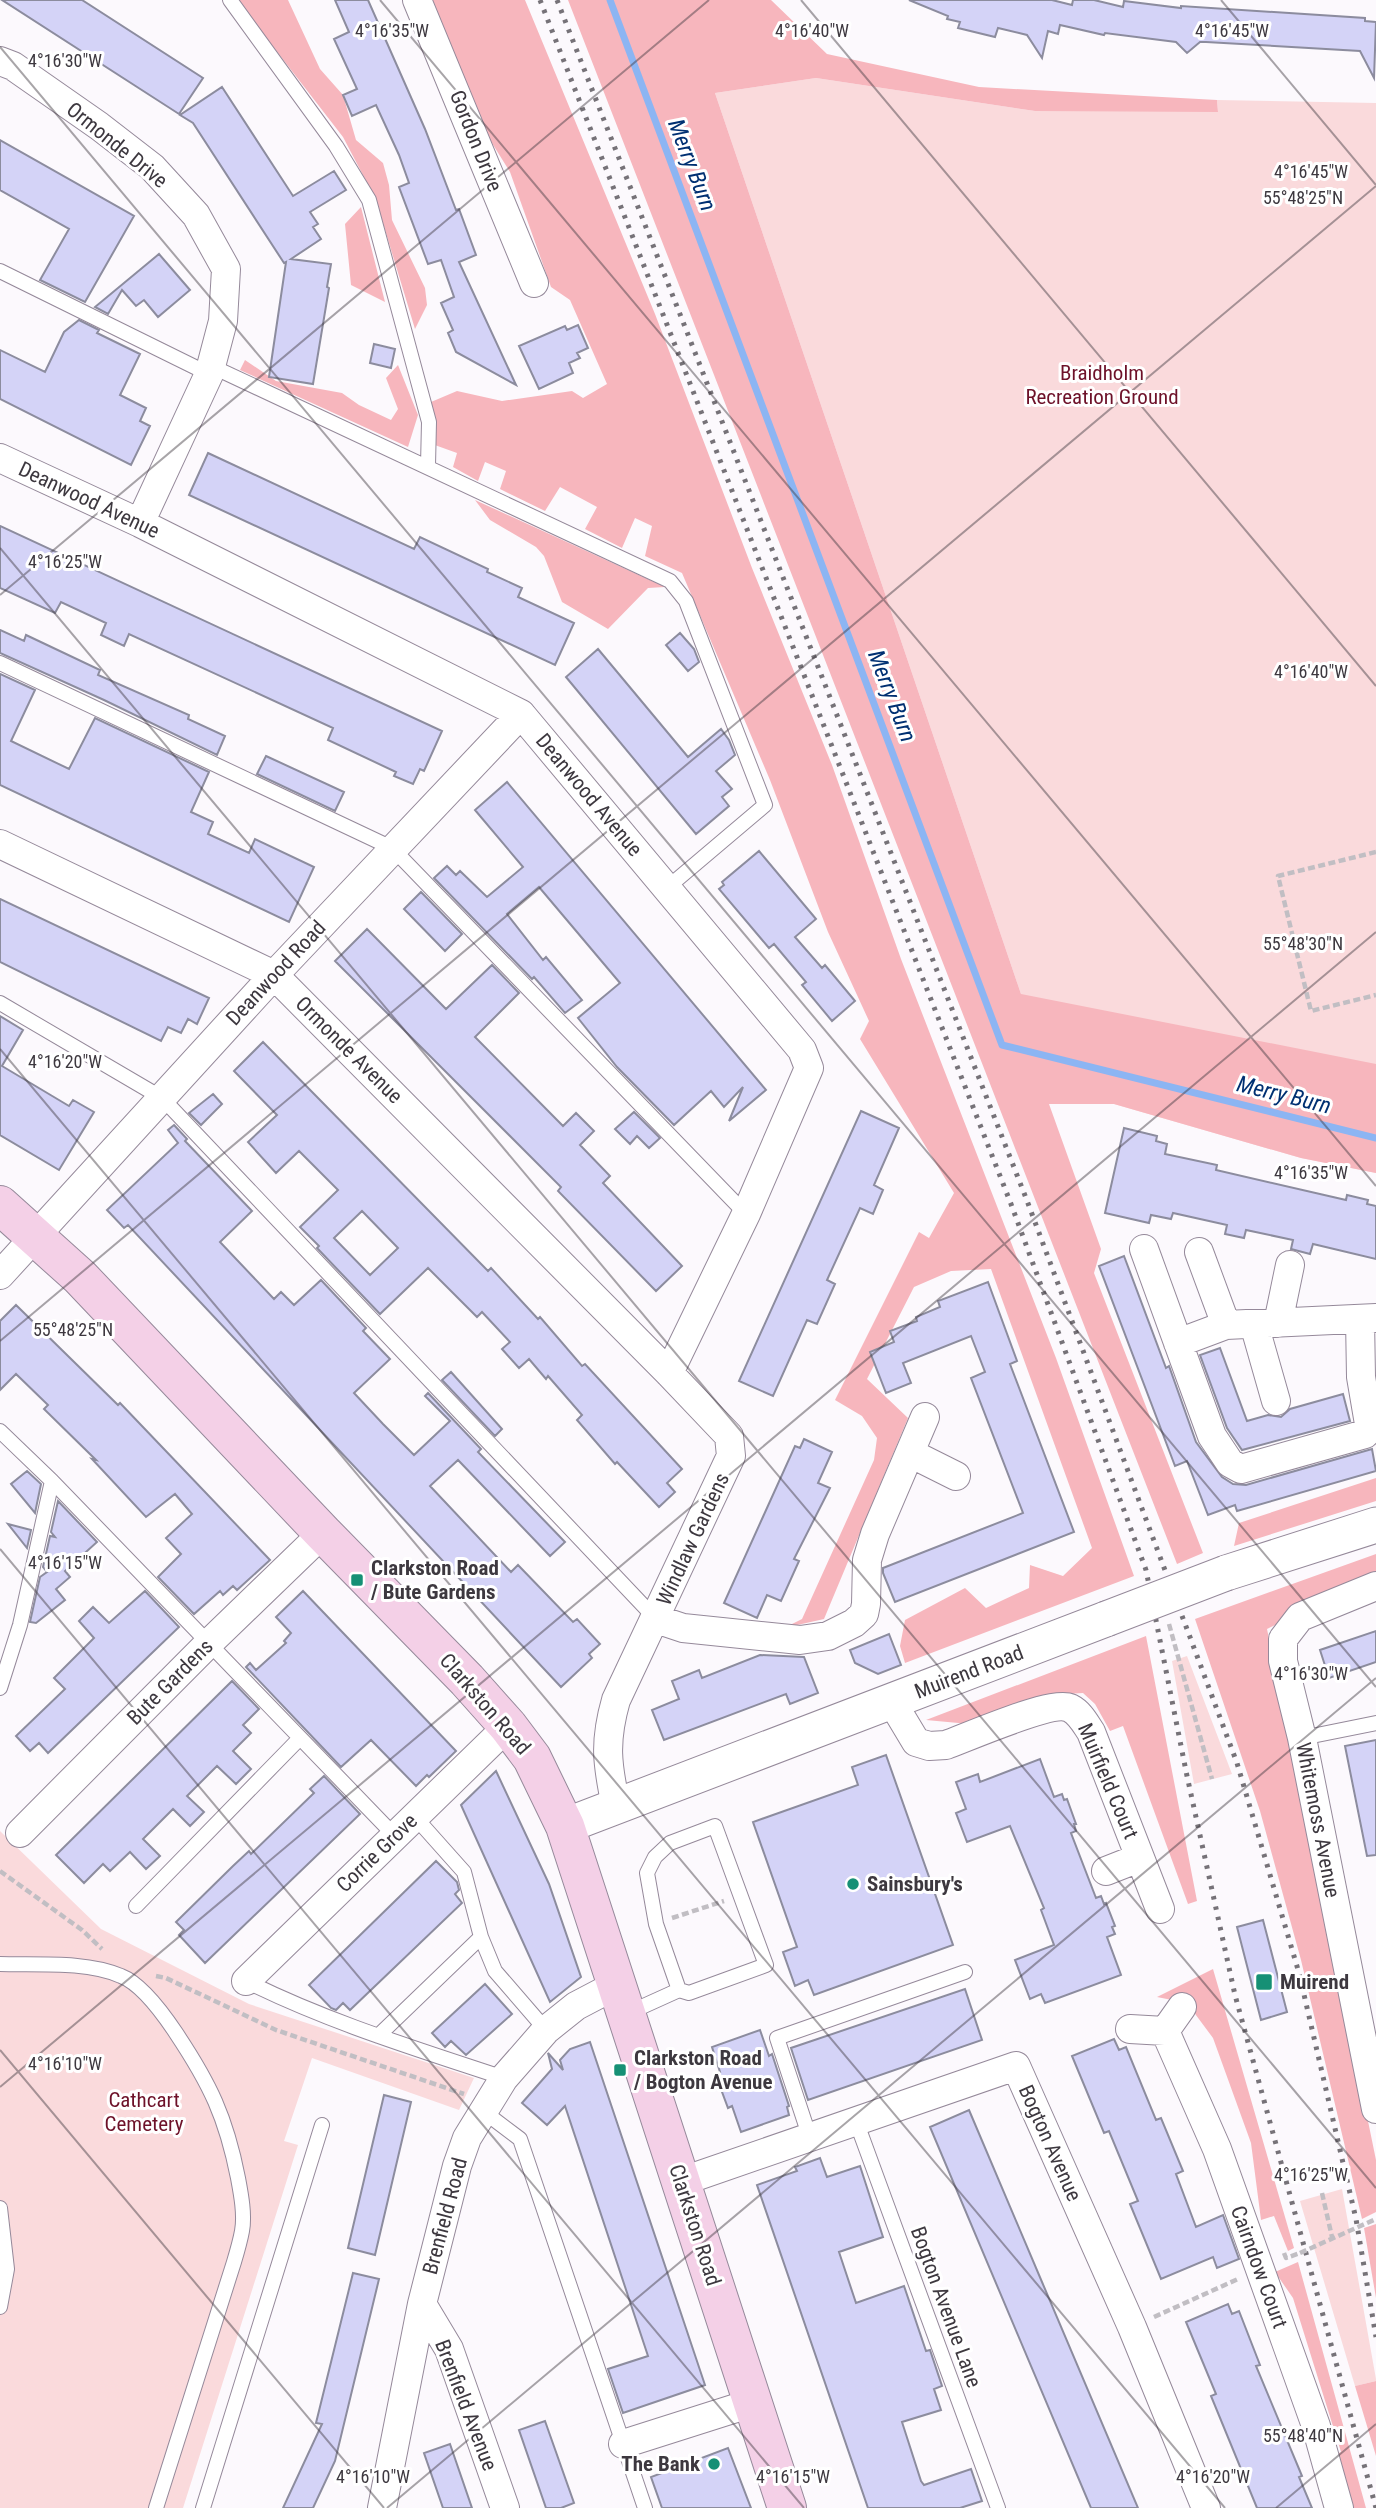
<svg xmlns="http://www.w3.org/2000/svg" width="1376" height="2508" viewBox="0 0 1376 2508" font-family="'Roboto Condensed',sans-serif">
	<style>
		.green { fill: #fadadc }
		.forest { fill: #f7b6bd }
		.lines { fill: none; stroke-linecap: round; stroke-linejoin: round }
		.stream { stroke: #8cb5f3; stroke-width: 7 }
		.building { fill: #d4d3f7; stroke: #8c8c9e; stroke-width: 2; fill-rule: evenodd }
		.service-casing { stroke: #95899a; stroke-width: 16 }
		.minor-casing { stroke: #95899a; stroke-width: 30 }
		.tertiary-casing { stroke: #95899a; stroke-width: 37 }
		.secondary-casing { stroke: #95899a; stroke-width: 40 }
		.path { stroke: #c1bec3; stroke-width: 4.5; stroke-dasharray: 7 3.5; stroke-linecap: butt }
		.service { stroke: #fff; stroke-width: 14 }
		.minor { stroke: #fff; stroke-width: 28 }
		.tertiary { stroke: #fff; stroke-width: 35 }
		.secondary { stroke: #f4d0e7; stroke-width: 38 }
		.rail { stroke: #767278; stroke-width: 5; stroke-dasharray: 3.5 7; stroke-linecap: butt }
		.tertiary-bridge-casing { stroke: #95899a; stroke-width: 37; stroke-linecap: butt }
		.path-bridge { stroke: #c1bec3; stroke-width: 4.5; stroke-dasharray: 7 3.5; stroke-linecap: butt }
		.tertiary-bridge { stroke: #fff; stroke-width: 35 }
		.ticks { fill: none; stroke: #3d383f; stroke-width: 2; stroke-opacity: 0.45 }
		.poi-dot { fill: #169075; stroke: #fff; stroke-width: 2.5 }
		.labels { text-anchor: middle; dominant-baseline: central; stroke-width: 6; stroke-linejoin: round; paint-order: stroke }
		.street-label { font-size: 21px; fill: #3d383f; stroke: #fff }
		.park-label { font-size: 21px; fill: #6d1129; stroke: #fff }
		.poi-label { font-size: 21px; font-weight: bold; fill: #3d383f; stroke: #fff; text-anchor: start }
		.water-label { font-size: 23px; font-style: italic; fill: #003072; stroke: #fff }
		.ticks-label { font-size: 18px; text-anchor: middle; fill: #3d383f; stroke: #fff; stroke-width: 6; stroke-linejoin: round; paint-order: stroke }
	</style>
	<rect width="100%" height="100%" fill="#fcf9fd"/>
	<path class="green" d="M816,78L1035,111H1218L1217,100L1376,103V1173L1301,1158L1114,1104H1049L1021,994L715,93Z
		M1187,1656L1232,1774L1194,1784L1172,1661Z
		M0,1831L101,1929L249,2004L474,2078L459,2110L312,2058L284,2141L298,2145L183,2508H0Z
		M1342,2189L1376,2379V2381L1355,2386L1300,2201Z"/>
	<path class="forest" d="M237,0H288L320,69L343,95L356,140L383,163L389,185L392,220L425,288L427,305L415,329L376,200L343,137Z
		M431,0H525L655,314L752,568L832,765L901,959L1056,1358L1134,1576L905,1663L900,1646L905,1620L965,1588L986,1608L1029,1588L1030,1565L1063,1576L1092,1548L991,1269L951,1271L914,1287L867,1379L908,1418L824,1619L784,1628L802,1619L874,1460L877,1438L862,1416L835,1400L919,1232L929,1238L954,1193L860,1039L869,1021L828,932L770,780L682,573L645,556L652,526L635,518L622,548L585,529L597,507L560,487L545,511L500,489L506,471L485,462L478,481L453,467L457,453L432,444L434,418L431,402L457,391L502,401L572,391L583,398L607,384L570,300L551,287L510,172L482,127Z
		M568,0H771L827,54L979,87L1217,100L1218,112L1035,111L816,78L715,93L1021,994L1376,1064V1173L1301,1158L1114,1104H1049L1101,1249L1094,1273L1203,1553L1177,1564Z
		M361,207L385,302L351,285L345,224Z
		M245,360L276,381L342,393L359,405L391,420L398,409L386,378L398,365L418,415L408,447L240,370Z
		M475,500L665,587L648,588L608,629L562,602L544,556L536,547L490,520Z
		M1376,1478V1501L1234,1546L1239,1523Z
		M1376,1554V1576L1267,1629L1376,2160V2212L1362,2219L1301,1960L1260,1811L1195,1619Z
		M1146,1636L1197,1901L1188,1904L1123,1726L1110,1731L1095,1704L1083,1693L1067,1694L980,1725L926,1720Z
		M1213,1969L1294,2248L1288,2251L1274,2216L1261,2220L1251,2143L1213,2038L1187,2003L1157,1997Z
		M1376,2224V2298L1364,2228Z
		M1298,2262L1366,2508H1351L1337,2454L1341,2452L1293,2298L1275,2272Z
		M1376,2381V2456L1355,2386Z"/>
	<g class="lines">
		<path class="stream" d="M610,0L1002,1045L1376,1138"/>
	</g>
	<path class="building" d="M2,0H82L203,78L179,114Z
		M335,0H368L425,129L456,210L459,209L476,255L459,262L516,385L456,352L448,333L453,330L441,303L454,297L441,260L428,264L399,187L409,183L399,155L376,105L352,116L343,95L357,89L334,39L349,32Z
		M909,0H1052L1072,5L1073,0H1094L1123,7L1124,1L1181,8V6L1365,18V21L1376,22L1374,78L1360,51L1206,42H1200L1187,53L1176,42L1105,33L1104,35L1060,25L1058,34L1048,31L1042,58L1027,35L998,28L995,37L958,28L960,22L947,19L948,16Z
		M222,87L293,196L334,171L346,190L310,212L318,224L313,227L321,239L291,259L331,264L327,287L329,288L313,384L269,377L286,262L284,263L193,123L180,115Z
		M0,140L134,216L85,302L40,280L69,229L0,190Z
		M159,254L190,290L158,317L144,300L136,306L122,290L108,314L95,307Z
		M79,320L99,330L97,333L140,354L120,395L146,408L140,421L150,426L131,465L0,399V350L45,372L64,332Z
		M578,325L588,348L577,353L580,358L569,363L573,373L539,389L519,346L565,326L567,330Z
		M374,344L395,349L391,368L370,363Z
		M208,453L414,549L420,537L488,569L487,572L522,588L518,597L574,623L555,665L189,495Z
		M0,526L442,731L424,771L420,769L413,784L394,776L396,772L328,740L333,728L129,634L124,646L101,635L106,623L61,602L55,613L0,588Z
		M0,630L24,641L26,635L100,670L98,675L189,715L188,719L225,736L217,755L104,700L0,653Z
		M680,633L694,649L699,662L688,671L666,645Z
		M598,649L688,757L721,729L729,740L735,755L716,771L732,789L722,797L729,806L696,834L566,677Z
		M0,674L35,690L11,741L69,769L95,718L209,772L191,812L213,822L208,834L249,853L255,839L314,867L289,922L0,785Z
		M266,756L344,792L335,811L257,774Z
		M507,782L766,1090L729,1121L743,1087L724,1107L711,1091L674,1125L617,1067L578,1018L620,983L539,887L507,914L543,960L546,957L582,1000L565,1013L534,977L532,979L434,878L447,866L456,875L460,871L487,897L523,867L475,810Z
		M759,851L816,919L795,937L822,968L825,965L855,1001L832,1021L802,985L806,982L774,944L769,948L719,889L724,885L722,882Z
		M421,892L462,934L445,951L404,909Z
		M0,899L209,998L197,1024L188,1019L181,1033L168,1027L161,1041L0,962Z
		M367,929L446,1009L492,965L519,993L475,1037L563,1126L576,1113L594,1131L580,1145L610,1176L603,1183L682,1266L656,1291L558,1191L561,1187L335,961Z
		M0,1016L23,1030L2,1066L69,1106L73,1100L94,1112L59,1170L0,1135Z
		M263,1042L488,1271L491,1268L538,1319L540,1317L582,1366L585,1364L682,1469L667,1483L675,1492L659,1507L617,1462L615,1464L577,1420L582,1415L548,1376L546,1379L529,1359L519,1368L502,1349L510,1342L482,1312L477,1317L428,1268L380,1314L317,1248L319,1246L300,1227L338,1190L299,1151L276,1173L248,1142L277,1115L234,1071ZM362,1211L398,1248L370,1275L334,1238Z
		M213,1094L222,1104L201,1125L189,1113Z
		M861,1111L899,1128L874,1185L883,1190L873,1214L860,1208L827,1280L835,1284L817,1324L807,1320L773,1396L739,1381Z
		M634,1112L660,1138L649,1148L637,1136L630,1144L615,1129Z
		M174,1125L187,1139L185,1141L252,1211L220,1242L274,1299L281,1292L294,1305L321,1280L366,1328L363,1331L390,1359L354,1393L383,1424L414,1455L450,1421L425,1396L428,1393L481,1449L478,1452L565,1542L550,1556L458,1460L430,1486L511,1572L518,1565L573,1622L577,1619L600,1644L589,1654L592,1658L561,1687L128,1225L124,1228L107,1210L178,1143L168,1130Z
		M1124,1128L1157,1136L1156,1141L1167,1144L1165,1154L1217,1165L1216,1170L1346,1200L1347,1195L1368,1200L1367,1204L1376,1206V1259L1313,1244L1310,1254L1291,1249L1293,1240L1246,1230L1244,1238L1225,1234L1227,1225L1173,1213L1171,1219L1151,1215L1149,1223L1105,1213Z
		M1124,1256L1166,1368L1169,1366L1196,1442L1222,1477L1233,1484L1246,1485L1372,1449L1376,1471L1237,1511L1235,1505L1208,1515L1187,1461L1175,1466L1099,1266Z
		M988,1282L1017,1361L1010,1364L1074,1532L895,1602L883,1573V1568L1023,1513L971,1378L985,1372L971,1336L903,1363L911,1383L886,1393L870,1352L894,1342L890,1331L917,1321L916,1317L940,1307L938,1301Z
		M16,1305L118,1405L120,1403L270,1560L237,1590L233,1586L223,1595L220,1591L194,1614L158,1577L181,1554L166,1538L192,1514L175,1494L146,1517L92,1459L96,1460L44,1409L48,1405L16,1374L0,1390V1321Z
		M1220,1348L1247,1421L1268,1415L1281,1417L1290,1409L1343,1394L1350,1421L1242,1450L1227,1428L1200,1355Z
		M451,1372L502,1429L495,1436L442,1380Z
		M804,1439L832,1452L818,1483L830,1488L794,1559L799,1561L781,1601L767,1595L757,1618L724,1603L795,1446L800,1448Z
		M27,1471L41,1484L35,1513L11,1484Z
		M58,1501L97,1542L65,1571L70,1577L56,1589L65,1600L36,1623L30,1622L40,1577L47,1572L43,1567L50,1536L55,1537L51,1532Z
		M8,1524L31,1530L27,1548Z
		M145,1591L179,1627L48,1753L39,1743L30,1751L16,1736L65,1689L54,1678L94,1638L79,1621L93,1607L109,1623Z
		M303,1591L456,1751L429,1777L427,1775L416,1786L371,1740L341,1767L246,1667L250,1663L256,1670L286,1643L284,1641L291,1633L276,1617Z
		M1376,1631V1662L1329,1678L1320,1650Z
		M889,1634L901,1665L878,1674L855,1663L850,1650Z
		M760,1655L804,1657L818,1693L790,1704L786,1694L664,1740L652,1710L679,1699L672,1681L699,1670L702,1678Z
		M232,1681L259,1709L243,1725L251,1733L233,1751L251,1769L236,1784L217,1766L187,1796L204,1812L190,1826L173,1809L143,1839L160,1856L146,1869L130,1852L110,1871L103,1864L84,1883L56,1855Z
		M1376,1740V1855L1367,1856L1345,1746Z
		M886,1755L953,1945L814,1995L808,1980L795,1986L783,1952L797,1947L753,1822L858,1785L852,1767Z
		M1040,1759L1054,1797L1062,1794L1064,1800L1067,1799L1076,1824H1074L1076,1831L1071,1833L1096,1898L1101,1896L1104,1904L1106,1903L1115,1926L1112,1927L1115,1934L1107,1937L1121,1975L1045,2003L1041,1994L1030,1999L1015,1960L1054,1945L1041,1910L1044,1908L1010,1826L967,1842L956,1813L966,1809L956,1782L978,1774L980,1782Z
		M496,1771L549,1884L581,1977L550,2002L461,1805Z
		M324,1776L360,1814L205,1963L179,1935L184,1930L176,1922L233,1866L249,1851L251,1854L314,1793L310,1789Z
		M436,1861L457,1882L459,1890L455,1894L462,1903L350,2010L343,2003L336,2010L331,2008L309,1985Z
		M1263,1920L1287,2012L1261,2020L1237,1927Z
		M485,1984L512,2014L466,2055L451,2041L445,2047L432,2033Z
		M965,1989L982,2040L808,2100L791,2048Z
		M760,2030L769,2056L772,2054L789,2106L787,2107L789,2115L741,2132L732,2106L728,2108L715,2073L720,2072L712,2047Z
		M1114,2039L1119,2050L1126,2047L1156,2120L1161,2118L1183,2171L1176,2174L1196,2227L1223,2215L1239,2259L1217,2268L1213,2257L1161,2279L1130,2204L1138,2201L1109,2131L1104,2133L1072,2056Z
		M590,2042L705,2385L623,2413L608,2369L648,2356L565,2106L547,2125L522,2103L552,2069L548,2053L563,2070L560,2060L570,2049Z
		M384,2095L411,2102L375,2255L348,2248Z
		M969,2110L1042,2282L1138,2508H1091L930,2127Z
		M820,2158L827,2177L860,2166L883,2237L839,2252L856,2303L904,2286L926,2351L930,2350L942,2386L934,2389L941,2410L902,2422L921,2481L924,2485L971,2469L982,2501L960,2508H868L757,2185L797,2171L795,2167Z
		M353,2273L379,2279L335,2461L313,2508H283L322,2424L316,2423Z
		M1228,2304L1232,2314L1239,2311L1260,2365L1256,2366L1302,2476L1299,2477L1312,2508H1257L1211,2396L1216,2394L1186,2322Z
		M545,2421L574,2503L561,2508H546L519,2430Z
		M450,2444L472,2508H443L424,2453Z
		M728,2448L751,2508H662L651,2477Z"/>
	<g class="lines">
		<g class="service-casing">
			<path id="service" d="M230,0L336,146L369,200L429,422L428,465
				M0,271L209,374
				M211,366L670,581L686,601L765,805L667,888
				M0,663L392,848L746,1214
				M0,1003L162,1098L656,1619
				M0,1431L52,1481L395,1836
				M0,1688L20,1625L52,1481
				M1302,1738L1376,1723
				M415,1817L464,1872L481,1937L495,1971L546,2030
				M136,1906L300,1738
				M0,1964C37,1965 87,1961 121,1976C142,1984 164,2015 176,2033C210,2084 226,2117 238,2178C241,2194 245,2215 242,2231C240,2242 237,2252 234,2262L156,2508
				M246,1981C328,2022 417,2049 504,2078
				M626,2014L679,1990L689,1993L766,1965L715,1826L670,1843L655,1857L647,1873L656,1924L679,1990
				M378,2036L481,1937
				M483,2111L520,2139L645,2508
				M856,2121L998,2508
				M810,2138L777,2038L965,1972
				M0,2208L7,2269L0,2307
				M203,2508L322,2125"/>
		</g>
		<g class="minor-casing">
			<path id="minor" d="M417,0L534,283
				M0,61L13,66L99,126L152,167L196,215L226,269L223,321L209,374L140,523
				M0,458L140,523L521,714L802,1050L809,1068L746,1214L669,1373
				M0,844L274,975L669,1373L729,1436L731,1456L616,1700C604,1742 607,1764 616,1806
				M1144,1249L1212,1436L1230,1463L1241,1469L1365,1434L1369,1424L1361,1377L1360,1319
				M1199,1252L1226,1325
				M0,1275L274,975L521,714
				M1278,1323L1290,1265
				M1254,1324L1276,1401
				M1178,1343L1226,1325L1376,1318
				M910,1453L956,1476
				M1376,1586L1300,1617L1283,1639V1661L1302,1738L1376,2109
				M656,1619L683,1628L800,1640L828,1636L854,1623L864,1614L866,1604L867,1560L875,1534L925,1417
				M892,1702L916,1742L929,1746L946,1745C968,1737 1052,1700 1070,1708C1080,1713 1085,1723 1091,1732L1160,1909
				M20,1833L208,1644L323,1533
				M1106,1871L1139,1858
				M246,1981L508,1726
				M1130,2029L1165,2031L1182,2007
				M1165,2031L1217,2149L1316,2426L1339,2508
				M680,2182L1016,2066L1132,2327L1206,2508
				M422,2304L449,2349L505,2508
				M623,2444L752,2403
				M382,2508L422,2304L457,2166L467,2138L504,2078L546,2030L576,2006L616,1985"/>
		</g>
		<g class="tertiary-casing">
			<path id="tertiary" d="M1226,1573L1376,1525
				M565,1826L1106,1619"/>
		</g>
		<g class="secondary-casing">
			<path id="secondary" d="M0,1205L80,1277L323,1533L467,1680L508,1726L532,1758L565,1826L787,2508"/>
		</g>
		<path class="path" d="M1376,852L1278,876L1311,1011L1376,995
			M1169,1624L1212,1779
			M0,1871L82,1930L102,1949
			M672,1918L724,1901
			M156,1976L166,1978L276,2030L464,2094
			M1322,2193L1332,2237
			M1284,2253L1286,2258L1300,2253
			M1154,2317L1238,2279"/>
		<use href="#service" class="service"/>
		<use href="#minor" class="minor"/>
		<use href="#tertiary" class="tertiary"/>
		<use href="#secondary" class="secondary"/>
		<path class="rail" d="M540,0L1011,1204L1146,1570L1187,1776L1235,1995L1376,2508
			M557,0L1026,1198L1237,1763L1299,1973L1356,2219L1376,2337"/>
		<g class="tertiary-bridge-casing">
			<path id="tertiary-bridge" d="M1106,1619L1226,1573"/>
		</g>
		<path class="path-bridge" d="M1300,2253L1376,2219"/>
		<use href="#tertiary-bridge" class="tertiary-bridge"/>
	</g>
	<path class="ticks" d="M380,0L1376,1186M801,0L1376,686M1221,0L1376,185M0,47L1376,1687M0,548L1376,2188M0,595L709,0M0,1049L1225,2508M0,1341L1376,186M0,1549L804,2508M0,2050L384,2508M0,2087L1376,932M387,2508L1376,1678M1276,2508L1376,2424"/>
	<g class="poi-dot">
		<rect x="350" y="1573" width="14" height="14" rx="3.5"/>
		<circle cx="853" cy="1884" r="7"/>
		<rect x="1255" y="1973" width="18" height="18" rx="3.5"/>
		<rect x="613" y="2063" width="14" height="14" rx="3.5"/>
		<circle cx="714" cy="2464" r="7"/>
	</g>
	<g class="labels">
		<g class="street-label">
			<text transform="translate(476 141) rotate(68)">Gordon Drive</text>
			<text transform="translate(117 145) rotate(39)">Ormonde Drive</text>
			<text transform="translate(89 500) rotate(25)">Deanwood Avenue</text>
			<text transform="translate(589 795) rotate(50)">Deanwood Avenue</text>
			<text transform="translate(276 973) rotate(-47)">Deanwood Road</text>
			<text transform="translate(349 1050) rotate(45)">Ormonde Avenue</text>
			<text transform="translate(693 1539) rotate(-65)">Windlaw Gardens</text>
			<text transform="translate(969 1672) rotate(-21)">Muirend Road</text>
			<text transform="translate(170 1682) rotate(-45)">Bute Gardens</text>
			<text transform="translate(485 1704) rotate(49)">Clarkston Road</text>
			<text transform="translate(1108 1781) rotate(67)">Muirfield Court</text>
			<text transform="translate(1318 1820) rotate(79)">Whitemoss Avenue</text>
			<text transform="translate(377 1853) rotate(-44)">Corrie Grove</text>
			<text transform="translate(1050 2143) rotate(66)">Bogton Avenue</text>
			<text transform="translate(445 2216) rotate(-75)">Brenfield Road</text>
			<text transform="translate(695 2225) rotate(72)">Clarkston Road</text>
			<text transform="translate(1259 2267) rotate(70)">Cairndow Court</text>
			<text transform="translate(946 2307) rotate(70)">Bogton Avenue Lane</text>
			<text transform="translate(466 2405) rotate(69)">Brenfield Avenue</text>
		</g>
		<g class="park-label">
			<text x="1102" y="373">Braidholm<tspan x="1102" dy="24">Recreation Ground</tspan></text>
			<text x="144" y="2100">Cathcart<tspan x="144" dy="24">Cemetery</tspan></text>
		</g>
		<g class="poi-label">
			<text x="371" y="1568">Clarkston Road<tspan x="371" dy="24">/ Bute Gardens</tspan></text>
			<text x="867" y="1884">Sainsbury's</text>
			<text x="1280" y="1982">Muirend</text>
			<text x="634" y="2058">Clarkston Road<tspan x="634" dy="24">/ Bogton Avenue</tspan></text>
			<text x="700" y="2464" text-anchor="end">The Bank</text>
		</g>
		<g class="water-label">
			<text transform="translate(692 165) rotate(69)">Merry Burn</text>
			<text transform="translate(892 696) rotate(69)">Merry Burn</text>
			<text transform="translate(1284 1095) rotate(14)">Merry Burn</text>
		</g>
	</g>
	<g class="ticks-label">
		<text x="392" y="37">4°16'35"W</text>
		<text x="812" y="37">4°16'40"W</text>
		<text x="1232" y="37">4°16'45"W</text>
		<text x="65" y="67">4°16'30"W</text>
		<text x="1311" y="178">4°16'45"W</text>
		<text x="1303" y="204">55°48'25"N</text>
		<text x="65" y="568">4°16'25"W</text>
		<text x="1311" y="678">4°16'40"W</text>
		<text x="1303" y="950">55°48'30"N</text>
		<text x="65" y="1068">4°16'20"W</text>
		<text x="1311" y="1179">4°16'35"W</text>
		<text x="73" y="1336">55°48'25"N</text>
		<text x="65" y="1569">4°16'15"W</text>
		<text x="1311" y="1680">4°16'30"W</text>
		<text x="65" y="2070">4°16'10"W</text>
		<text x="1311" y="2181">4°16'25"W</text>
		<text x="1303" y="2442">55°48'40"N</text>
		<text x="373" y="2483">4°16'10"W</text>
		<text x="793" y="2483">4°16'15"W</text>
		<text x="1213" y="2483">4°16'20"W</text>
	</g>
</svg>
